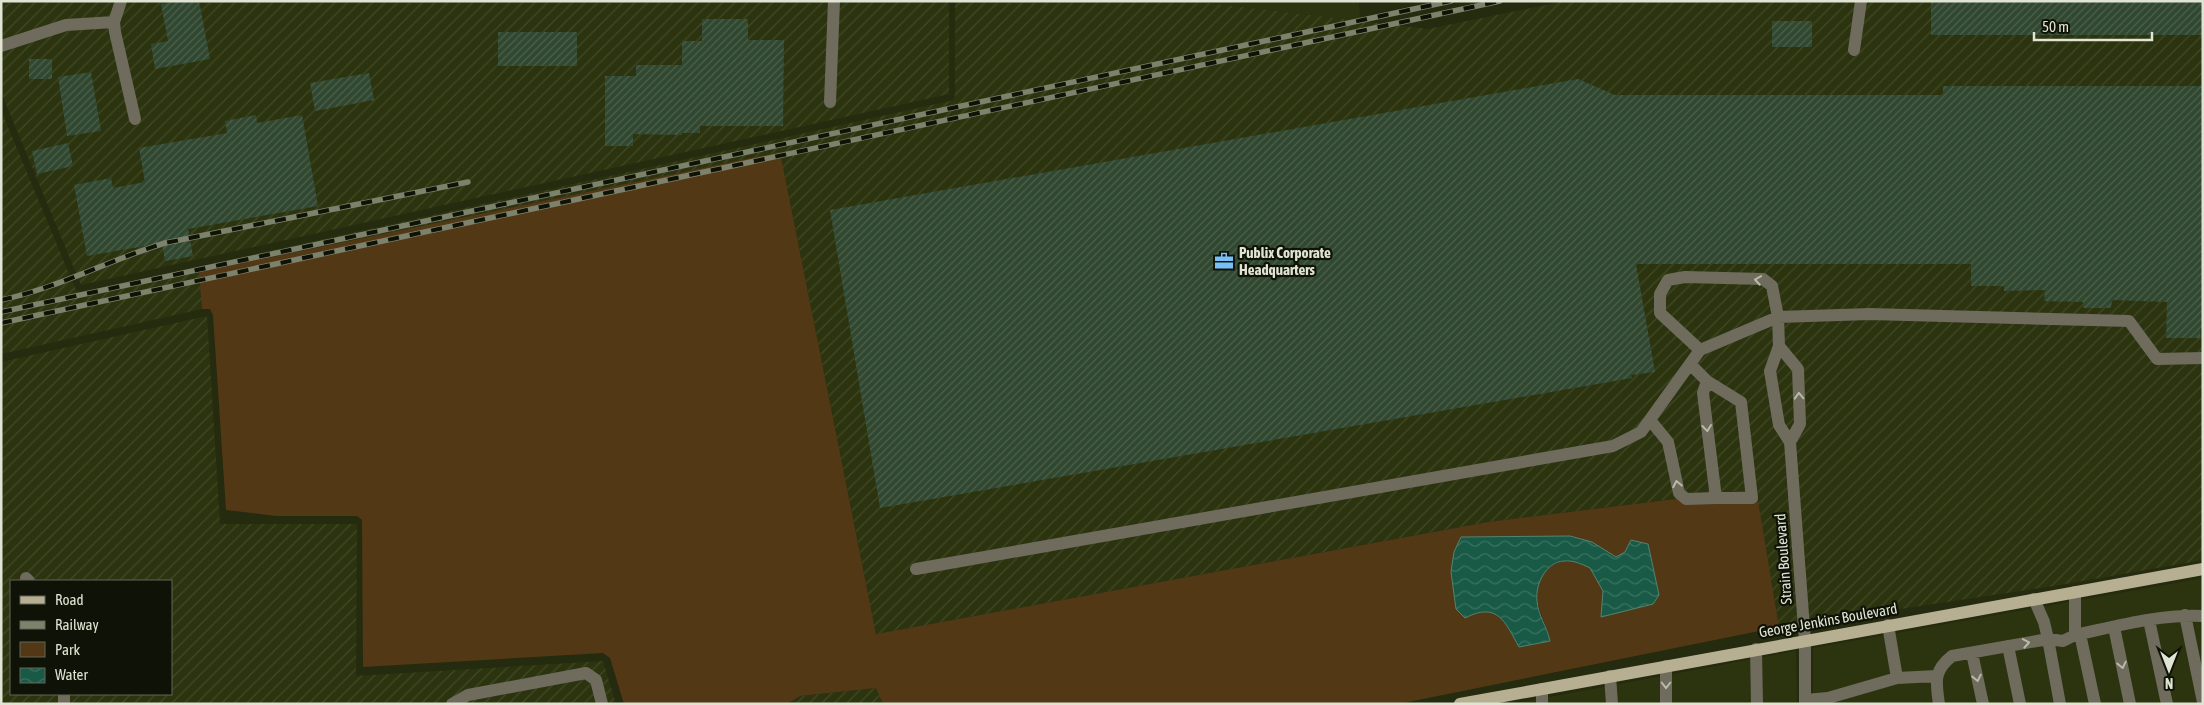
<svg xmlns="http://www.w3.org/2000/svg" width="2204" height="705" viewBox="0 0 2204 705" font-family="'Asap Condensed',sans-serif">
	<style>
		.built { fill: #2c340f }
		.industrial { fill: url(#industrial-furrows); fill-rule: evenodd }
		.green { fill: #533816; fill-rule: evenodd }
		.water { fill: url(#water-waves); stroke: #548371 }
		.building { fill: url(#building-hatch) }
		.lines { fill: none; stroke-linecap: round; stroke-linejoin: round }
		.minor { stroke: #6f6b5d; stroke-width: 12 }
		.major { stroke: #b7af92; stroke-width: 12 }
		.rail-casing { stroke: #7c826b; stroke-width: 5.5 }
		.rail { stroke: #0f1206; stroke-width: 4; stroke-dasharray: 11; stroke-linecap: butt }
		.oneway { stroke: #b8baaa }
		.labels { text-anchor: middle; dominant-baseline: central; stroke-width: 4.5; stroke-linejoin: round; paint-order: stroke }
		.poi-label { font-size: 15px; font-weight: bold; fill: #dfe4d3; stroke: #0f1206; text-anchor: start }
		.street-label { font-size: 15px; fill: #dfe4d3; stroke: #0f1206 }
	</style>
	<defs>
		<pattern id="industrial-furrows" width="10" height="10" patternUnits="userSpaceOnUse" patternTransform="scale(1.25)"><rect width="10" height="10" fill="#2c340f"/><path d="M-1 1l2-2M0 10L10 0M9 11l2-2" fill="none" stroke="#404826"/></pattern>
		<pattern id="water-waves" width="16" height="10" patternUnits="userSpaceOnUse" patternTransform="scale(1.25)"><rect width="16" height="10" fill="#195a47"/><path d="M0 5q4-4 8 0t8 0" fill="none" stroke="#3a7261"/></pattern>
		<pattern id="building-hatch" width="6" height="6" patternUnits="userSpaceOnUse" patternTransform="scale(1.25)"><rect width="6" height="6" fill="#304730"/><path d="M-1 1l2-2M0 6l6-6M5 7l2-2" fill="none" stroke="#4e614d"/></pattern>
	</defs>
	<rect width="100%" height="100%" fill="#252b0e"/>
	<path class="built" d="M1192,1H1359L1360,21Z
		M2203,578V704H1813V648Z
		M1796,651L1797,704H1510L1544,698Z"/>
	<path class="industrial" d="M1,1H949V94L81,285L1,92Z
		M955,1H1192L1428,29L1565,1H2203V560L2054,586L1779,627L1755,489L1488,522L876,634L780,152L200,272L202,309L1,354V110L75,288L80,293L950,101L954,99L955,94Z
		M207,316L220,524H357L356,676L603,661L616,704H1V362ZM11,581H171V694H11Z
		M877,688L883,704H787L800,696Z"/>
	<path class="green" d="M780,152L876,634L1488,522L1756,489L1779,627L1398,704H883L876,688L800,696L787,704H624L610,658L603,653L363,667L362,520L357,516H276L226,510L213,315L210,309H202L199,272ZM1592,542L1616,557L1625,552L1603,591C1599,584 1595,572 1590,567C1571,552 1539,565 1537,589C1535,609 1547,623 1550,641L1519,647C1505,622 1498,601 1465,618L1456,609L1451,572Z"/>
	<path class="water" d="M1570,536L1592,542L1616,557L1625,552L1631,540L1648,544L1659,595L1653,604L1601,617L1603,591L1590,568C1582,564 1573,560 1564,561C1546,562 1535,584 1537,601C1538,615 1547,627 1550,641L1519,647C1505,622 1498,601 1465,618L1456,609L1451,572L1454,552L1461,537Z"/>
	<path class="building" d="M174,1H199L210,59L155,69L151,44L168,41L161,4Z
		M1931,1H2203V35H1931Z
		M702,19H748V40H784L783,126H700V133H682V135L633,134V146H605V76H636V65H682V41H702Z
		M1772,21H1812V47H1772Z
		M498,32H577V66H498Z
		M29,59H52V79H29Z
		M91,72L101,131L67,136L58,77Z
		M369,73L374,100L315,111L310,83Z
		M1578,79L1615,95H1943V86H2203V328H2201L2200,338H2166L2167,302L2112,300L2111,308H2083V302L2044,301L2045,290L2004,291V286H1971V264H1636L1655,372L1631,375L1632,378L880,508L830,210Z
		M256,115L257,123L302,115L318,206L188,229L193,256L165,261L162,243L87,256L74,185L111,178L113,188L145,182L139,148L227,133L225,121Z
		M68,143L73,166L37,174L32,151Z"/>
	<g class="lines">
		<path class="minor" d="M121,1L114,22L115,32L135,119
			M1,46L66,25L114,22
			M1854,50L1861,1
			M830,102L834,1
			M1779,346L1798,369L1800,424L1790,442
			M1700,350L1660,313V294L1668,280L1685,277L1763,279L1772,286L1778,317L1779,346L1770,371L1779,425L1790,442L1805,641V704
			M1690,364L1707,381L1741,402L1752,498H1716L1703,393L1707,381
			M1650,420L1668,442L1679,493L1686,499L1716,498
			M916,569L1613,446L1641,432L1700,350L1778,317L1870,314L2129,321L2157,359L2203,358
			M26,578L29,581
			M2034,599L2044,622L2048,639L2063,641L2075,635V592
			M2185,615L2203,702
			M2149,620L2167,704
			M1888,625L1897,678L1937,676
			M2114,627L2130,704
			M2080,634L2095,704
			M2075,635C2117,626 2160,614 2203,616
			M2008,646L2020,704
			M1756,649L1757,704
			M1972,653L1983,704
			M1610,676L1612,704
			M1542,689V704
			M1805,700L1828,698L1897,678
			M64,704V694
			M452,704L468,695L586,673L596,680L602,704
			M1666,704V666
			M1939,704C1936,682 1933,671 1952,656L2048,639L2060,704"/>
		<path class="major" d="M1460,704L2203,569"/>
		<g class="rail-casing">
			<path id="rail" d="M1,300C58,288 109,260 165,243L468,182
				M1,312L1451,1
				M1,323L1500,1"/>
		</g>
		<use href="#rail" class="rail"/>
	</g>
	<defs><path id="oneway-chevron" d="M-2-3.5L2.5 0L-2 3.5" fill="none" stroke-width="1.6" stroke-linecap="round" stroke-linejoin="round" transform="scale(1.25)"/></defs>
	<g class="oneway">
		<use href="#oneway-chevron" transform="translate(1758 280) rotate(-171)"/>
		<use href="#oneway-chevron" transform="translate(1799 396) rotate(-92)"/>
		<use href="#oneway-chevron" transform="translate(1707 428) rotate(83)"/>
		<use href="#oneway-chevron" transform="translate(1677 484) rotate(-101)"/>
		<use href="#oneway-chevron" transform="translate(2026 643) rotate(-10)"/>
		<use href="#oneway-chevron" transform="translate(2122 665) rotate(78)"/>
		<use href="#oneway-chevron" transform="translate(1977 678) rotate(78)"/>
		<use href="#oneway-chevron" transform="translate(1666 685) rotate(90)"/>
	</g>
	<defs>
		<g id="office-bare" transform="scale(1.5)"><path d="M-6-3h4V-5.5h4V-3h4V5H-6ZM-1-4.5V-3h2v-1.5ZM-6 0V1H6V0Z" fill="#78bff7" stroke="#0f1206" stroke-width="2.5" paint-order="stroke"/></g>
	</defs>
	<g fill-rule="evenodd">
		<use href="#office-bare" x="1224" y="261"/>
	</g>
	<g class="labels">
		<g class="poi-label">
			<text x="1239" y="252">Publix Corporate<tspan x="1239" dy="17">Headquarters</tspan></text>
		</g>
		<g class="street-label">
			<text transform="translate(1783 559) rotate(-94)">Strain Boulevard</text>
			<text transform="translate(1828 620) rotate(-10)">George Jenkins Boulevard</text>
		</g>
	</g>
	<rect width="2204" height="705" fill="none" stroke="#dfe4d3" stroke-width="5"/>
	<rect x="10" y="580" width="162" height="115" fill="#0f1206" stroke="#626658"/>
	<rect x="20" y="596" width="25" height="8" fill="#b7af92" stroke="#626658"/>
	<text x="55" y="605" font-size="15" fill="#dfe4d3">Road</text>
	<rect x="20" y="621" width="25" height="8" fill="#7c826b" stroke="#626658"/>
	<text x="55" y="630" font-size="15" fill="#dfe4d3">Railway</text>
	<rect x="20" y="642" width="25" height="15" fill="#533816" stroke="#626658"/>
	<text x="55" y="655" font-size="15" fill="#dfe4d3">Park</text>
	<rect x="20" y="668" width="25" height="15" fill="url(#water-waves)" stroke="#626658"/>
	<text x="55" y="680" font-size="15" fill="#dfe4d3">Water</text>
	<g transform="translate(2169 670) rotate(180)" stroke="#0f1206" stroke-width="4" paint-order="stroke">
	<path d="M0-4L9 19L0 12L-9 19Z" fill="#dfe4d3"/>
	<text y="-8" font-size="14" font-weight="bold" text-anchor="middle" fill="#dfe4d3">N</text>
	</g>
	<path d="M2034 32v8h118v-8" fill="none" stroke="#dfe4d3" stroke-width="2.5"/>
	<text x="2042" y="32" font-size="15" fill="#dfe4d3" stroke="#0f1206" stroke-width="4" paint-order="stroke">50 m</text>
</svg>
